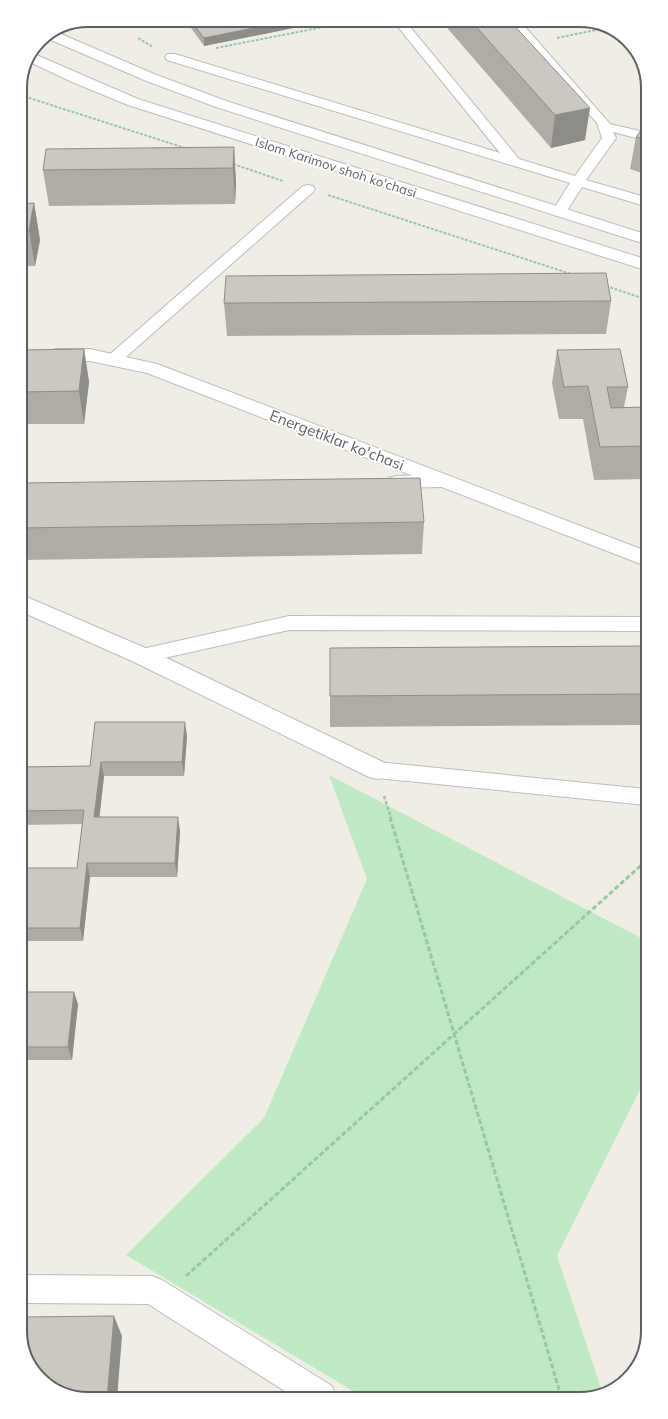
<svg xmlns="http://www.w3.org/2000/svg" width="668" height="1419" viewBox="0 0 668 1419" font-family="Mulish,sans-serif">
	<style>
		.green { fill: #bfe9c2 }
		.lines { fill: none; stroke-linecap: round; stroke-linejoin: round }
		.service-casing { stroke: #b9bcc1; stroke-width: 2 }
		.minor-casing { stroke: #b9bcc1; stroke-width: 2 }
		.secondary-casing { stroke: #babdc3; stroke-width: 2 }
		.path-far2 { stroke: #96c8a8; stroke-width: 2; stroke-dasharray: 3 1.5; stroke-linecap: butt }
		.path-far1 { stroke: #96c8a8; stroke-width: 2.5; stroke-dasharray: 3.5 2; stroke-linecap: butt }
		.path { stroke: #96c8a8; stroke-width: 3; stroke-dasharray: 5 2.5; stroke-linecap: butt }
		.service { fill: #fff; fill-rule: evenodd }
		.minor { fill: #fff; fill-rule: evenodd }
		.secondary { fill: #fff; fill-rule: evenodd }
		.wall { fill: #afaca6 }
		.shaded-wall { fill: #8e8c87 }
		.building { fill: #cbc8c1; stroke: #8e8c87 }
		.labels { text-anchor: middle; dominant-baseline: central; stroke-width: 4; stroke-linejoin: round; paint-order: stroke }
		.far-street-label { font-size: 13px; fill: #5c6066; stroke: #fff }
		.street-label { font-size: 15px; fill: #5c6066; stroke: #fff }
		.rim { fill: none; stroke: #5c6066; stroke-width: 2 }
	</style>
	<rect width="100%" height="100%" fill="#f0eee4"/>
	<path class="green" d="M329,775L647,941V1076L557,1256L603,1394L602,1395L363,1397L126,1255L264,1118L367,879Z"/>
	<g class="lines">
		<g class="service-casing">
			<path id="service" d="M508,21H520L610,124L644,132V140L613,132L616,138L586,180L645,197V206L582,187L564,215L559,216L554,215L552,212L570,183L167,60L165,57L167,54H175L500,153L394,22H406L519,159L575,176L602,138L597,123Z
				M308,185L313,186L315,189L313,192L118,364L113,365L108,364L105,360L108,356L303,186Z
				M443,475L449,477L451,481L449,485L443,487L395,488L389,486L387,482L389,478L395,476Z
				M289,616L646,617V631L289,630L142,663L135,661L133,656L135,651L142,649Z
				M377,762L646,789V805L377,778L370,776L367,770L370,764Z"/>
		</g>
		<g class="minor-casing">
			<path id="minor" d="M56,349H90L157,364L646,551V566L147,373L90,361H56L50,359L47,355L50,351Z
				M22,595L150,650L385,763L388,770L385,777L377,779L369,777L134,662L22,612Z
				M24,1275L152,1276L162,1280L332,1386L336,1397H294L148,1304L24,1303Z"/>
		</g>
		<g class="secondary-casing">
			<path id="secondary" d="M54,31L154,74L226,101L645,234V244L216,107L144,80L44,37Z
				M34,54L138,99L645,259V270L128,105L72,82L30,62Z"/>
		</g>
		<path class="path-far2" d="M138,38L153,47
			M557,38L605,28
			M216,48L349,22
			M20,95L185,148
			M233,164L283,181
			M328,195L571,274
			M606,286L645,299"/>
		<path class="path-far1" d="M384,796L391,818"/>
		<path class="path" d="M390,817L561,1396
			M186,1276L647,860"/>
		<use href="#service" class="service"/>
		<use href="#minor" class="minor"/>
		<use href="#secondary" class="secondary"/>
	</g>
	<path class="wall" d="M510,21L585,140L551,148L442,22Z
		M318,23L204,46L189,25L176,28L174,24Z
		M644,126L645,174L630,169L636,137Z
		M234,147L236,183L235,204L49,206L43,170Z
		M34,203L40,240L35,266H21L20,204Z
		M611,301L606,334L227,336L224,303Z
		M84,349L89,382L84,424H21V350Z
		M557,350L628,387L624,407L645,415V479L594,480L583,419H559L552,383Z
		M21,483L424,522L422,554L21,560Z
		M646,646V725L330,727V648Z
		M95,722L187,736L184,776H104L99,817L180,831L177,877H90L83,941H23L22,868H77L82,824L22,825V767L90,766Z
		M23,992L78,1004L72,1060H23Z"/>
	<path class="shaded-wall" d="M278,23H318L204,46V38Z
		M176,24H189V25L176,28Z
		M590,108L585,140L551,148L555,115Z
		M234,147L236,183L235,204L233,168Z
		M34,203L40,240L35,266L29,230Z
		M84,349L89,382L84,424L79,391Z
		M185,722L187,736L184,776L182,762Z
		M101,762L104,776L98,831L94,817Z
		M178,817L180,831L177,877L175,863Z
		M87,863L90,877L83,941L80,928Z
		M74,992L78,1004L72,1060L68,1047Z
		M114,1316L122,1336L117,1399H107Z"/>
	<path class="building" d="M471,21H510L590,108L555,115Z
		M278,23L204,38L193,24Z
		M644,126L645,139L636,137Z
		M234,147L233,168L43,170L46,149Z
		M34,203L29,230H21L20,204Z
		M606,273L611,301L224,303L226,276Z
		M84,349L79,391L21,392V350Z
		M620,349L628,387H607L611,408L644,407L645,415V446L600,447L588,386L564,387L557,350Z
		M420,478L424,522L21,528V483Z
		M646,646V694L330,696V648Z
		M95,722H185L182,762H101L94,817H178L175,863H87L80,928H23L22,868H77L84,810L22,811V767L90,766Z
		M23,992H74L68,1047H23Z
		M114,1316L107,1399H84L47,1385L24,1353V1317Z"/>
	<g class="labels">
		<g class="far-street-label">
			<text transform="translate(336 167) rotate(18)">Islom Karimov shoh ko'chasi</text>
		</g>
		<g class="street-label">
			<text transform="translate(337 440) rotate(21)">Energetiklar ko'chasi</text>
		</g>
	</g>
	<path d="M0 0H668V1419H0ZM88 27H580A61 61 0 0 1 641 88V1331A61 61 0 0 1 580 1392H88A61 61 0 0 1 27 1331V88A61 61 0 0 1 88 27Z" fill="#fff" fill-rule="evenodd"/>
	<path class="rim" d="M88 27H580A61 61 0 0 1 641 88V1331A61 61 0 0 1 580 1392H88A61 61 0 0 1 27 1331V88A61 61 0 0 1 88 27Z"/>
</svg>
